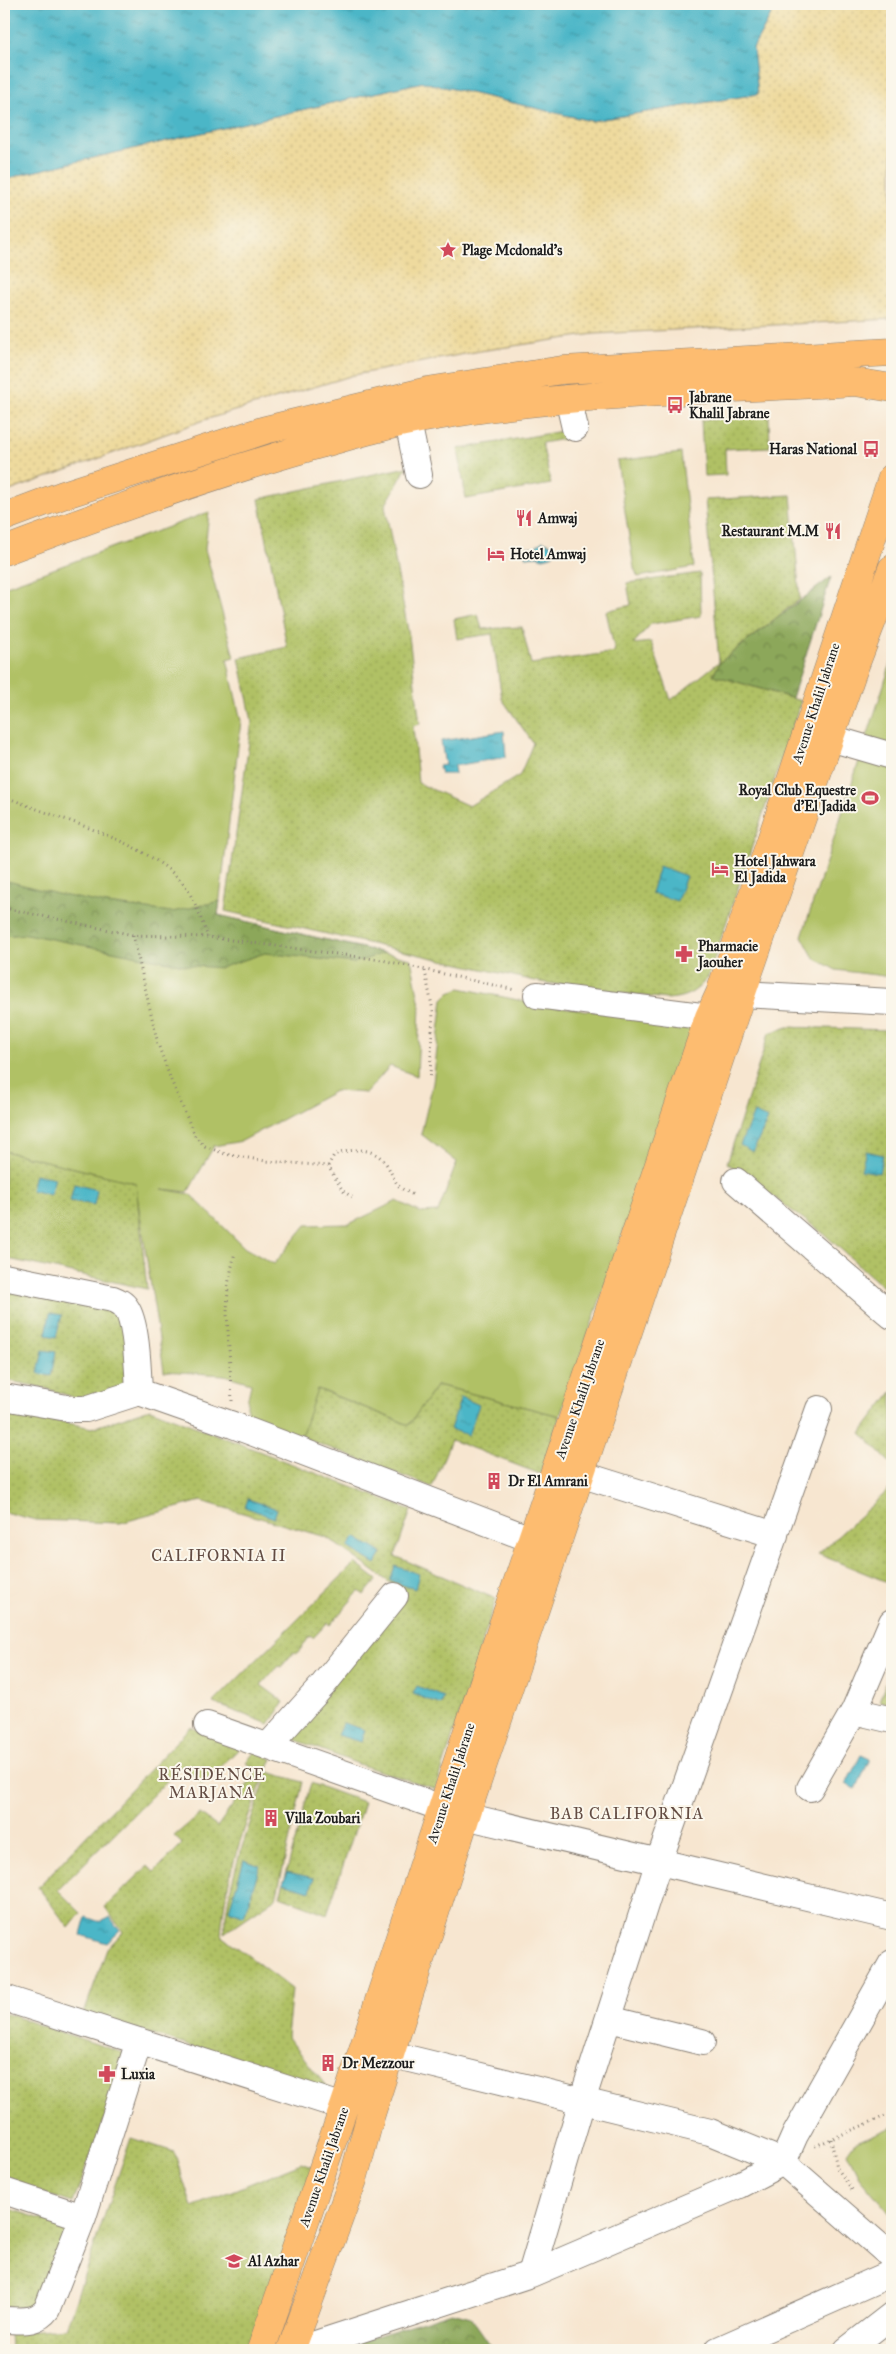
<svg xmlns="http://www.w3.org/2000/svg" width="896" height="2354" viewBox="0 0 896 2354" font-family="'IM FELL Great Primer',serif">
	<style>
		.grass { fill: #b0c165; stroke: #666e40 }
		.forest { fill: url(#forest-crowns); stroke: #54623b }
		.sand { fill: url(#sand-dots); stroke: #857b5d }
		.garden { fill: url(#garden-dots); stroke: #666e40 }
		.water { fill: url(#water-ripples); stroke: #346972 }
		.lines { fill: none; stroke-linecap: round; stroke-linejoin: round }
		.minor-casing { stroke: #8a8176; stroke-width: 28 }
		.major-casing { stroke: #8a8176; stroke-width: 29 }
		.highway-casing { stroke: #8a8176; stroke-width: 29 }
		.path { stroke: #8a8176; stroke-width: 3; stroke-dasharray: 1 4; stroke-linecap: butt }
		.minor { stroke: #fff; stroke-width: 26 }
		.major { stroke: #fdbc70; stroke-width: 28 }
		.highway { stroke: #fdbc70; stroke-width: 28 }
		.labels { text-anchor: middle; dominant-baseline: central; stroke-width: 4; stroke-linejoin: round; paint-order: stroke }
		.poi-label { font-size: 14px; font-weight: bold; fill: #1c1c1c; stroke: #fbf7ec; text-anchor: start }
		.street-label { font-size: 14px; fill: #1c1c1c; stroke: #fbf7ec }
		.quarter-label { font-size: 16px; letter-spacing: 1px; fill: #634c43; stroke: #fbf7ec }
	</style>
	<defs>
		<pattern id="forest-crowns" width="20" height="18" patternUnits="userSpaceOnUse" patternTransform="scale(1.25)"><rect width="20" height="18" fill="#8ca75a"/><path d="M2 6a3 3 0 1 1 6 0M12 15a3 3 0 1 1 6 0" fill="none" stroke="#72874a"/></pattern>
		<pattern id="sand-dots" width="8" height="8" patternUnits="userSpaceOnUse" patternTransform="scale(1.25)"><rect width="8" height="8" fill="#eeda9e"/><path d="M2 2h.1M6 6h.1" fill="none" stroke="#ccba88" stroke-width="1.8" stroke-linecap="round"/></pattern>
		<pattern id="garden-dots" width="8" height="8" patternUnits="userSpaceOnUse" patternTransform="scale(1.25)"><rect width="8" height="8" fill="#b0c165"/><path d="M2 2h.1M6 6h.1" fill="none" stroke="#97a557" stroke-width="1.8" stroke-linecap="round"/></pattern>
		<pattern id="water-ripples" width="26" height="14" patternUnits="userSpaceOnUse" patternTransform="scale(1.25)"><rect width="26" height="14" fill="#4bb6c7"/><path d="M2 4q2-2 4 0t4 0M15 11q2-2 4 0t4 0" fill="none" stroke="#3e93a1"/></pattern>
	</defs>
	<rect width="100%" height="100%" fill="#fbf7ec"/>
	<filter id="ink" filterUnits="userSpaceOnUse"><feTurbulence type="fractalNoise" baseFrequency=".02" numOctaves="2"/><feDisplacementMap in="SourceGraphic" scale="10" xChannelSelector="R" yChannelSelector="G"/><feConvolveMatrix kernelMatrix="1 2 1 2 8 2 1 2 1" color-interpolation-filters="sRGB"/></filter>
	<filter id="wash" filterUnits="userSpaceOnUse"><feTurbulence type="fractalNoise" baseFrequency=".0096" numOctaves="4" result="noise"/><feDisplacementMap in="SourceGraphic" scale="20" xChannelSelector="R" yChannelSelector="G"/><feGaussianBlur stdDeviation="1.12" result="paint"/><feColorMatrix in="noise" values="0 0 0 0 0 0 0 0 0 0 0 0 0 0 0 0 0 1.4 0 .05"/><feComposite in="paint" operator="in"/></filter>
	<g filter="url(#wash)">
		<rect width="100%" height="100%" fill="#f7e6d0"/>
		<path class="grass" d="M681,453L694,567L638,577L634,568L617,461Z
			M209,512L205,549L234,657L227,659L241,721L218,915L411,959L420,1005L417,1076L390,1066L366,1093L335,1091L242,1141L214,1146L188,1192L162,1189L190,1194L245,1248L274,1264L306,1225L349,1224L397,1201L421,1213L438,1212L457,1162L421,1134L433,1083L443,999L449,993L460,988L542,1005L695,1023L560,1416L437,1385L409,1425L318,1389L301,1437L252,1418C242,1410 250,1394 251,1383L224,1375L164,1371L135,1183L4,1151V587Z
			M892,660V977L836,970L814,958L802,936Z
			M892,2127V2216L859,2177L847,2153L854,2143Z"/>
		<path class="forest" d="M831,577L792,698L713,675L720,662Z
			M4,880L57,894L107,904L172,912L220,901L218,915L384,953L354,963L265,953L220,968L184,965L26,934L4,936Z
			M452,2312L471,2317L494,2350H424L418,2347L398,2350H332Z"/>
		<path class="sand" d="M777,4H892V319L594,334L480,351L354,375L204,420L4,493V181L19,175L423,82L591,121L758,94L753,48Z"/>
		<path class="garden" d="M769,416L770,447L725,449L726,475L704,476L701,420Z
			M568,430L570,438L542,443L551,484L466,499L458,449Z
			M407,467L385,506L409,636L420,724L413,726L418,783L469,806L520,775L533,743L502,699L492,634L457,639L454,619L478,614L482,629L522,627L531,664L615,652L606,611L631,605L627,583L700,573L701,616L651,624L633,644L651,642L671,700L719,662L705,500L791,495L800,599L720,662L713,675L801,701L708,977C696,993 685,998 666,999L540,982L225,911L252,721L239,658L287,647L259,499Z
			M788,1027L892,1030V1295L824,1234L727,1163L769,1033Z
			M4,1151L136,1183L147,1289L4,1258Z
			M4,1287L122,1310L135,1386L83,1400L41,1387L4,1380Z
			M437,1385L560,1416L540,1474L451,1440L432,1487L301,1437L317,1389L409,1425Z
			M892,1392V1465L861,1433Z
			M150,1409L411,1510L395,1556L496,1599L436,1789L361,1765L288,1737L407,1595L326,1537L201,1501L120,1523L36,1520L4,1512V1410L92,1428Z
			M892,1487V1584L818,1554Z
			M355,1563L377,1580L364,1595L359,1591L330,1625L327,1623L313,1638L310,1636L297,1654L294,1652L281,1667L278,1666L261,1685L284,1702L269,1724L213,1703Z
			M892,1667V1704L879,1701Z
			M190,1727L240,1748L202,1784L182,1766L58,1890L81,1913L69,1928L38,1887Z
			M255,1751L272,1759C248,1815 225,1873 221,1935L292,1989L287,2036L329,2090L84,2013L107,1949L123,1932L105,1907L148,1866L154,1872L182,1844L174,1836L200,1814L217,1827L258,1770L246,1763Z
			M268,1772L303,1782L276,1898L224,1933C228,1877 250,1825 268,1772Z
			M311,1783L364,1802L327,1914L280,1896Z
			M4,2013L129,2055L73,2203L4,2181Z
			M131,2138L174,2152L192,2207L301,2163L316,2169L256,2350H11L10,2332L66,2328Z
			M4,2207L69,2228L37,2307H4Z"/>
		<path class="water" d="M4,4H777L753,48L758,94L591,121L423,82L19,175L4,181Z
			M543,541L553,545L554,553L551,556L543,558L537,556L526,557L524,553L526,547H535Z
			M504,731L506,757L454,766L455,774H441L439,766L445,765L441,741Z
			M659,866L686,876L677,901L651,893Z
			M754,1113L768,1119L753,1152L740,1145Z
			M866,1151L883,1155L879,1173L861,1170Z
			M35,1174L55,1178L50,1195L31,1190Z
			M74,1184L97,1190L94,1205L70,1201Z
			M50,1313L62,1315L56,1337L46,1335Z
			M43,1350L56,1352L51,1376L38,1373Z
			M461,1397L479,1405L468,1435L450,1429Z
			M248,1499L277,1509L274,1518L245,1507Z
			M355,1537L382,1553L376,1564L348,1547Z
			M395,1566L419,1574L415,1589L390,1581Z
			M417,1686L444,1697L441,1705L413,1694Z
			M343,1723L365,1730L361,1742L337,1735Z
			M861,1755L870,1759L856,1789L846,1784Z
			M244,1860L260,1866L244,1916L229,1910Z
			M287,1872L314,1878L310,1891L283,1883Z
			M86,1917L100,1922L110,1917L120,1931L107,1943L81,1935Z"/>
	</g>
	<g filter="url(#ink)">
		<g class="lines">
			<g class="minor-casing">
				<path id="minor" d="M568,398L575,428
					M408,422L419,475
					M830,738L892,756
					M721,993L892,1002
					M537,995L709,1017
					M736,1181L892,1316
					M4,1277L113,1299C118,1301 123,1303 126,1308C137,1323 138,1372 139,1392L233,1425L533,1540
					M4,1397L73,1409H86L139,1392
					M580,1474L775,1535
					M854,1711L892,1720
					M207,1725L442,1808
					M268,1746L323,1685L395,1596
					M810,1788L854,1711L892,1622
					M465,1816L892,1917
					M4,1998L344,2107
					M609,2019L702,2042
					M390,2054L710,2132L783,2162L795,2135L892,1963
					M4,2191L83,2217
					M531,2274L582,2101L659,1861L819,1409
					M4,2320C20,2320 36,2324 47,2309L83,2217L139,2041
					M297,2350L531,2274L739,2185L783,2162L892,2257
					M718,2350L892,2273
					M847,2350L892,2315"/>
			</g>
			<g class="major-casing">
				<path id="major" d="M261,2350L347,2098L494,1651L709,1017L720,993L892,478
					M291,2350L353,2180L371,2114L469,1806L741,995L852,673L892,569"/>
			</g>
			<g class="highway-casing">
				<path id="highway" d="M4,517L63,495L265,430L427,391L562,370L892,352
					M4,551C102,514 202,478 303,449C345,437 388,424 431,417C571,392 714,390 855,382L892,388"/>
			</g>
			<path class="path" d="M4,783L8,798
				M4,796C58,820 141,838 182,882C194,896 201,920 208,937
				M4,908L133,935L208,937L382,960L515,990
				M133,935L158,1044L171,1080L195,1136L205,1146L225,1154L266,1161L328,1166L343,1191L352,1197
				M425,971L433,1011L430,1077
				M328,1166L334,1155C353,1148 374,1146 387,1165C392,1173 394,1182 401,1188C405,1191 410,1193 415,1196
				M232,1401L227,1314L228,1285L235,1252
				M831,2139L837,2168L853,2191
				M815,2146L892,2113"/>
			<use href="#minor" class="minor"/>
			<use href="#major" class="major"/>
			<use href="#highway" class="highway"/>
		</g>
	</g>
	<defs>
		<g id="sight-bare" transform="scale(1.35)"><path d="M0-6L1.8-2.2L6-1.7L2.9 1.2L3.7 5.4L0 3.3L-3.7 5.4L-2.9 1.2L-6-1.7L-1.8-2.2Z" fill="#d1495b" stroke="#fbf7ec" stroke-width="2.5" paint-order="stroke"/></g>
		<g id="bus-bare" transform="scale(1.35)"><path d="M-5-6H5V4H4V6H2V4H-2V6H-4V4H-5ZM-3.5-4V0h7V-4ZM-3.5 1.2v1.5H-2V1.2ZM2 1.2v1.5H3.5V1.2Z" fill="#d1495b" stroke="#fbf7ec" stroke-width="2.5" paint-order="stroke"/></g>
		<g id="restaurant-bare" transform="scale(1.35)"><path d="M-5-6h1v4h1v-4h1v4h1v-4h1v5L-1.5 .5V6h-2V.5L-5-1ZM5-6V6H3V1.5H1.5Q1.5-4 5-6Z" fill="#d1495b" stroke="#fbf7ec" stroke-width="2.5" paint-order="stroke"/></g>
		<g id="hotel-bare" transform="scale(1.35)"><path d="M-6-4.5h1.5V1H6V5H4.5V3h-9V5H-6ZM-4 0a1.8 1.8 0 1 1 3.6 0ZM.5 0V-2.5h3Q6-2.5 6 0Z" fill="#d1495b" stroke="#fbf7ec" stroke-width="2.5" paint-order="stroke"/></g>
		<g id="stadium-bare" transform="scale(1.35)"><path d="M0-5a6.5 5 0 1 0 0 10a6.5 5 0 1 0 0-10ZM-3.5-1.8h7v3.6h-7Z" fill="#d1495b" stroke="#fbf7ec" stroke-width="2.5" paint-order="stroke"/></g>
		<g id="pharmacy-bare" transform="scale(1.35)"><path d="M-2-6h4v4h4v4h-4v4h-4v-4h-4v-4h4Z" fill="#d1495b" stroke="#fbf7ec" stroke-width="2.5" paint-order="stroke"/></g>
		<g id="building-bare" transform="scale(1.35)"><path d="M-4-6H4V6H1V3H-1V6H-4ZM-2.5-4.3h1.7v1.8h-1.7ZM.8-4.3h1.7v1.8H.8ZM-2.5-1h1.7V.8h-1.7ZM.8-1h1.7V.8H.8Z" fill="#d1495b" stroke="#fbf7ec" stroke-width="2.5" paint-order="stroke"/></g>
		<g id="school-bare" transform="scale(1.35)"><path d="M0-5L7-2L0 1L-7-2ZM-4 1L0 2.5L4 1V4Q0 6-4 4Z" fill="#d1495b" stroke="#fbf7ec" stroke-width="2.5" paint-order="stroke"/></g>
	</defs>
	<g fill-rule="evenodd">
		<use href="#sight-bare" x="448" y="250"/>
		<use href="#bus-bare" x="675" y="405"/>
		<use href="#bus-bare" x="871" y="449"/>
		<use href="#restaurant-bare" x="524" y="518"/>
		<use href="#restaurant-bare" x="833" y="531"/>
		<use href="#hotel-bare" x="496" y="554"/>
		<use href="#stadium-bare" x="870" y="798"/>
		<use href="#hotel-bare" x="720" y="869"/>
		<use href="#pharmacy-bare" x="684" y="954"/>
		<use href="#building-bare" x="494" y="1481"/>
		<use href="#building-bare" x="271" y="1818"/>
		<use href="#building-bare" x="328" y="2063"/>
		<use href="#pharmacy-bare" x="107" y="2074"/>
		<use href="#school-bare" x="234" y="2261"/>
	</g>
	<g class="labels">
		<g class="poi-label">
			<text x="462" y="250">Plage Mcdonald's</text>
			<text x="689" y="397">Jabrane<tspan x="689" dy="16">Khalil Jabrane</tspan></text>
			<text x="857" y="449" text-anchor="end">Haras National</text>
			<text x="538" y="518">Amwaj</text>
			<text x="819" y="531" text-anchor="end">Restaurant M.M</text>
			<text x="510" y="554">Hotel Amwaj</text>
			<text x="856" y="790" text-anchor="end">Royal Club Equestre<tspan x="856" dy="16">d'El Jadida</tspan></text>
			<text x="734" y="861">Hotel Jahwara<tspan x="734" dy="16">El Jadida</tspan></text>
			<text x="698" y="946">Pharmacie<tspan x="698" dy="16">Jaouher</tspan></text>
			<text x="508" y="1481">Dr El Amrani</text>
			<text x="285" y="1818">Villa Zoubari</text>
			<text x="342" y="2063">Dr Mezzour</text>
			<text x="121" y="2074">Luxia</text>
			<text x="248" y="2261">Al Azhar</text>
		</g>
		<g class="street-label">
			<text transform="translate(816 703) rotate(-72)">Avenue Khalil Jabrane</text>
			<text transform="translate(580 1399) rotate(-71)">Avenue Khalil Jabrane</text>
			<text transform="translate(451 1783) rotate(-72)">Avenue Khalil Jabrane</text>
			<text transform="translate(324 2167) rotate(-71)">Avenue Khalil Jabrane</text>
		</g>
		<g class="quarter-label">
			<text x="219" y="1555">CALIFORNIA II</text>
			<text x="212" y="1774">RÉSIDENCE<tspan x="212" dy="18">MARJANA</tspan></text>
			<text x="627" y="1813">BAB CALIFORNIA</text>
		</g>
	</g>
	<rect width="896" height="2354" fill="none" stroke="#fbf7ec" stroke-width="20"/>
</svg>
